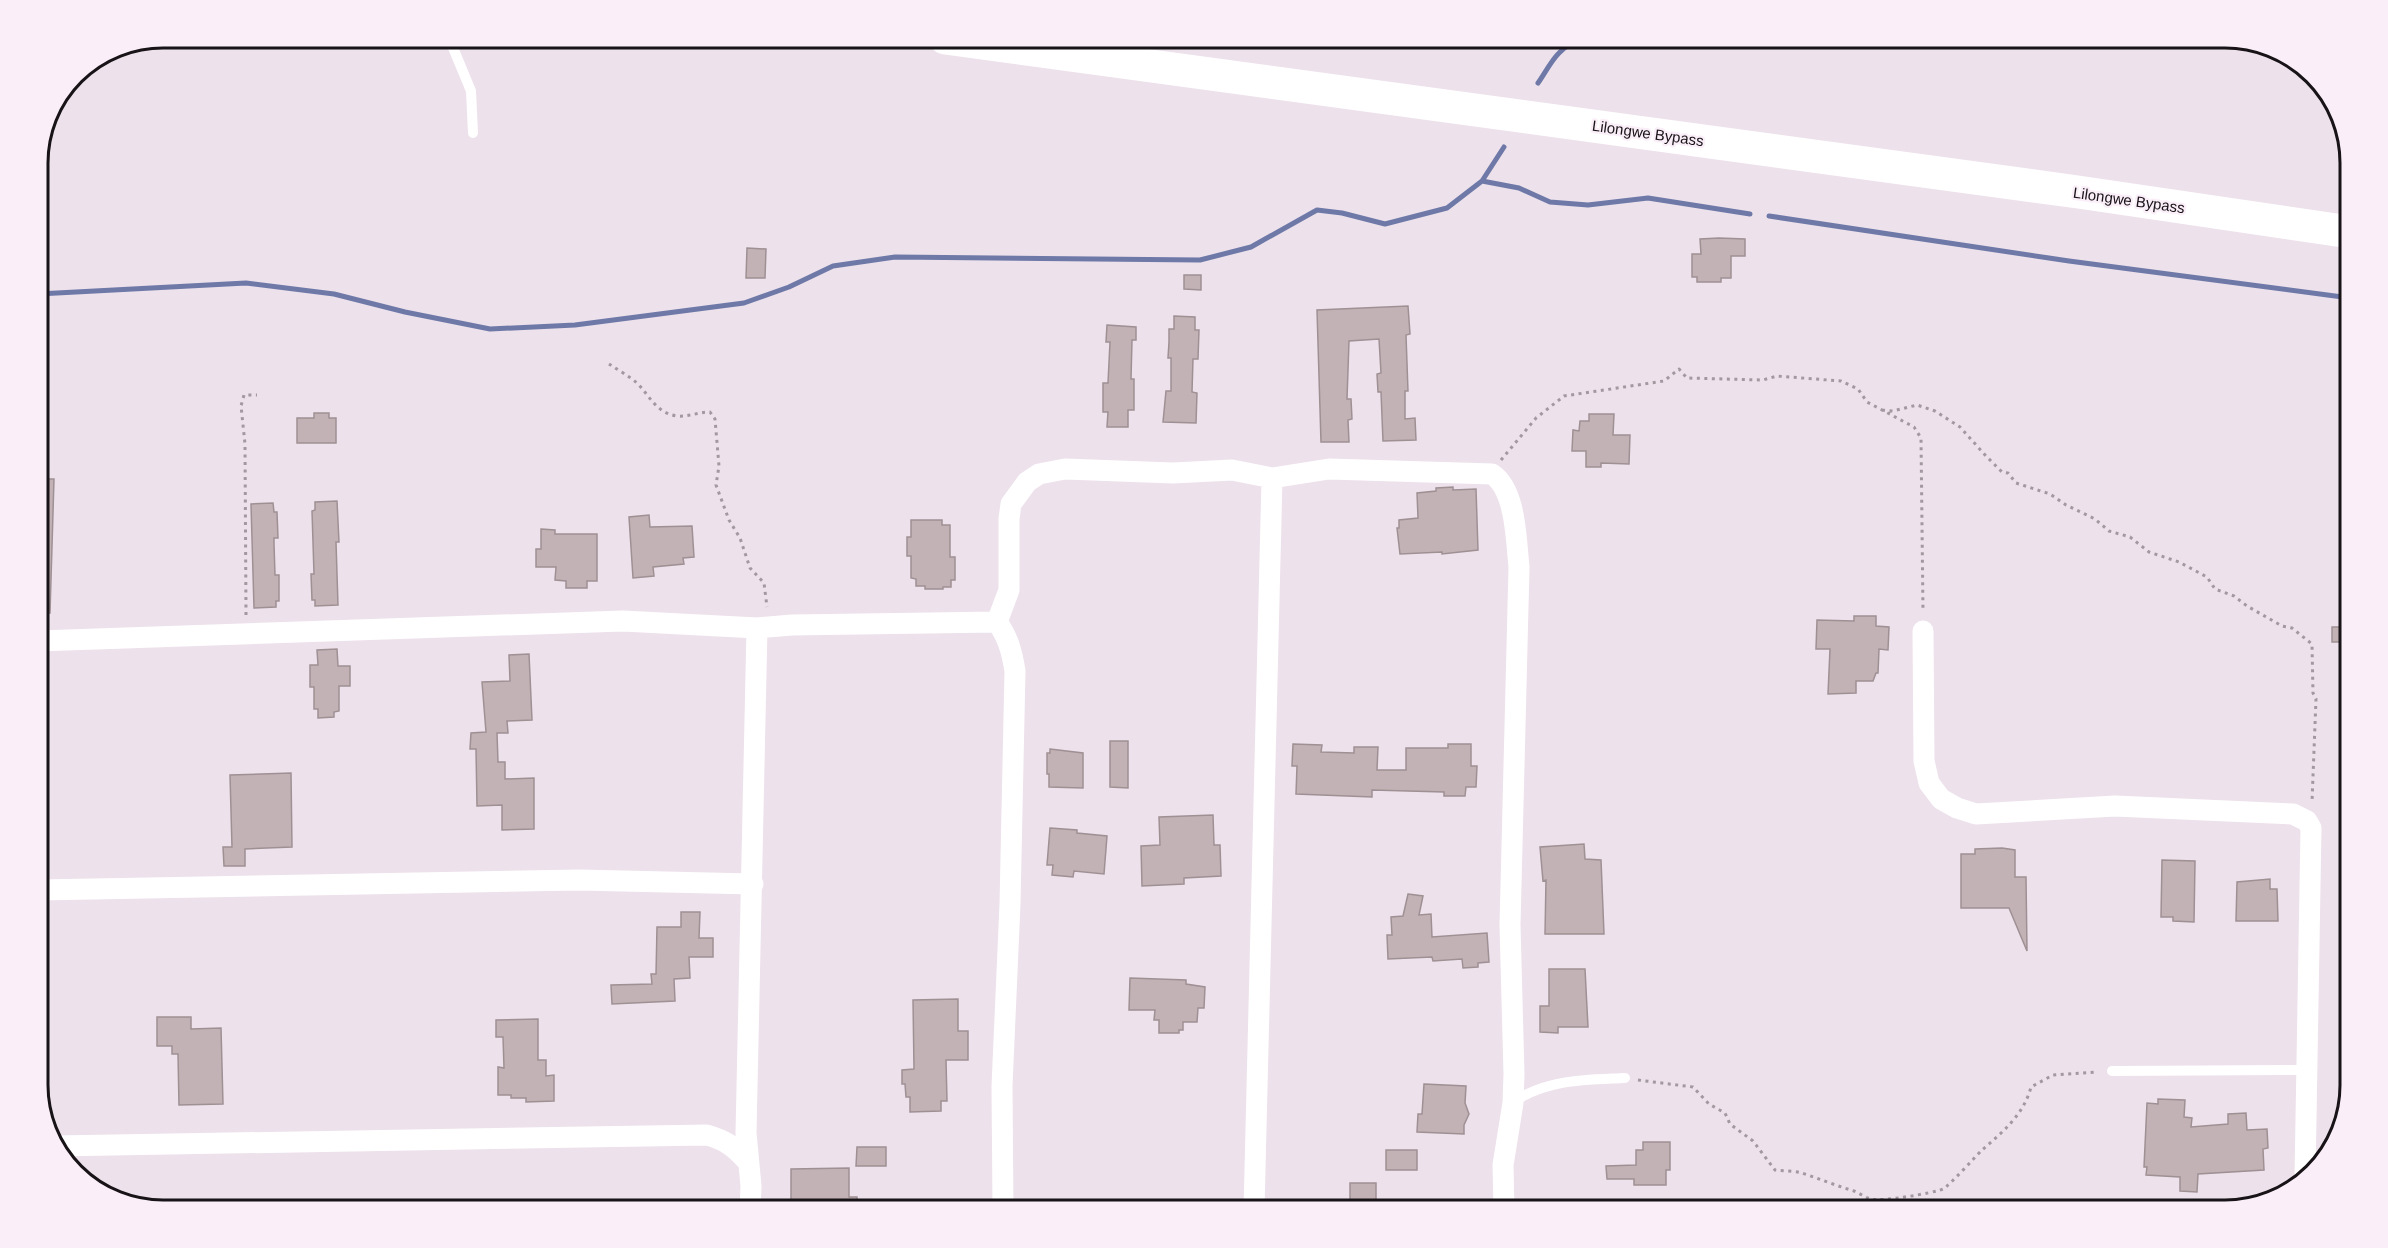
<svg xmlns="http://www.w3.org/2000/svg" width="2388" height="1248" viewBox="0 0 2388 1248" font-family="Helvetica,sans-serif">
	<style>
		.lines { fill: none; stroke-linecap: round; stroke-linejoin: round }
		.stream { stroke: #6e79a8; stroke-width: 5 }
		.building { fill: #c2b2b6; stroke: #9f9094; stroke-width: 1.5 }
		.path { stroke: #a299a0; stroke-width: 3; stroke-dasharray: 3 4.5; stroke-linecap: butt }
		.lane { stroke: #fff; stroke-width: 10 }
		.street { stroke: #fff; stroke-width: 21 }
		.primary { stroke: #fff; stroke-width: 33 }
		.labels { text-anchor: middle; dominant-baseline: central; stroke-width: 4.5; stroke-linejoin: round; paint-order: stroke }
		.street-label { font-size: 15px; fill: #171316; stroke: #faeef8 }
		.rim { fill: none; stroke: #171316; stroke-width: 3 }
	</style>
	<rect width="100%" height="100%" fill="#ede1eb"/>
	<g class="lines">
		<path class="stream" d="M2066,38L2150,42L2213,38
			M1538,83C1545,73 1551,61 1559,53C1587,23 1640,49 1676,38
			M1482,181L1519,188L1550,202L1588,205L1648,198L1750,214
			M1769,216L2069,261L2350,298
			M38,294L246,283L334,294L405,312L490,329L575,325L744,303L789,287L833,266L895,257L1200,260L1251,247L1317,210L1342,213L1385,224L1447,208L1482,181L1504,147"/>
	</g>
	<path class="building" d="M1719,238L1745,239V256H1731V278H1721V282H1697V277H1692V254H1701L1700,239Z
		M747,248L766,249L765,278H746Z
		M1184,275H1201V290L1184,289Z
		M1408,306L1410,334L1406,335L1408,391H1405V419L1415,418L1416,440L1383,441L1381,392H1378L1377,374L1381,373L1379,339L1349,341L1347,399H1351L1352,419L1348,420L1349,442H1321L1317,310Z
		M1174,316L1195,317V330H1199L1198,359H1193L1192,392L1197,393L1196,423L1163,422L1166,391H1171V358H1168L1169,342V329H1174Z
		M1107,325L1136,327V340H1132L1131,379H1134V410H1128V427H1107L1108,412H1103V383H1108L1110,342H1106Z
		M314,413H329V418H336V443H297V418H314Z
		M1589,414H1614L1613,435H1630L1629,464L1601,463V467H1586V451H1572L1573,430L1579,431L1580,421H1589Z
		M38,479H54L50,613H38Z
		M1453,487V490L1476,489L1478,550L1442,554V552L1400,554L1397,528H1399V520L1418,518L1417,493L1436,491V488Z
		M337,501L339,542H336L338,605L315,606V600H312L311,574H314L312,511L315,510V502Z
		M273,503L274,512H277L278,538H274V544L275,575H279V601H276V607L254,608L251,504Z
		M649,515L650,527L692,526L694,557L683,558L684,564L653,567L654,576L633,578L629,517Z
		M911,520H942V525H950V557H955V580H951V587H943V589H925V586H916V579L911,578V556H907V537H911Z
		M541,529L555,530V534H597V581H587V588H566V581L555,580L556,567H536V549H541Z
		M1854,616H1876V626L1889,627L1888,650L1879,649L1878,673H1876L1873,681H1856V693L1828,694L1830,649H1816L1817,620L1854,621Z
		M2332,627H2350V642H2332Z
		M337,649L338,666H350V686H339V711L334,712V717L318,718V709H314V687H310V665H318L317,650Z
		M529,654L532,720L507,721L508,733H497L498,762H505V779L534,778V829L502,830V805L477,806L476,749H470L471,733L486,732L482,682L510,681L509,655Z
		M1110,741H1128V788L1110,787Z
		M1293,744L1322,745L1321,752L1354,753V747H1378L1377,770H1406V748H1448V744H1471V766H1477L1476,787H1466L1465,796H1444V792L1372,790V797L1296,794L1297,766H1292Z
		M1050,749L1083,753V788L1049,787V774H1047V753H1050Z
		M291,773L292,847L245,849V866H224L223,847H232L230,775Z
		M1213,815L1214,845H1220L1221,876L1184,878V884L1142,886L1141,846L1160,845L1159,817Z
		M1050,828L1077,830V833L1107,836L1104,874L1074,871L1073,877L1052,875L1053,865H1047Z
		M1584,844L1585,859L1601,860L1604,934H1545L1546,880L1543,881L1540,847Z
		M2002,848L2015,850V877H2026L2027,951L2009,908H1961V854H1975V849Z
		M2162,860L2195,861L2194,922L2173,921V917H2161Z
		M2270,879V889H2277L2278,921H2236L2237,882Z
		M1408,894L1423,896L1419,915L1431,914L1432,937L1487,933L1489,962L1478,963V967L1463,968L1462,959L1433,961L1432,957L1388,959L1387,935H1392L1391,917L1403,916Z
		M681,912H700L699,938H713V957H689L690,978L674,979L675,1001L612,1004L611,985L652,984L651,974H656L657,927H681Z
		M1549,969H1585L1588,1027H1558V1033L1540,1032V1006H1549Z
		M1130,978L1186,980V984L1205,987L1204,1008H1198L1197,1022H1183V1030H1179V1033H1159V1020H1154L1155,1010H1129Z
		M958,999V1031H968V1060H946L947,1101H941V1111L910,1112V1097H906L905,1084H902V1070L914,1069L913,1000Z
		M157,1017H191V1029L221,1028L223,1104L179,1105L178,1054H172V1046H157Z
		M538,1019V1060H546V1076L554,1075V1101L526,1102V1098H511V1095H498V1067L504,1068L503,1037H496V1020Z
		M1424,1084L1466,1086L1465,1103L1469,1114L1464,1125V1134L1417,1132L1418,1114H1422Z
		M2158,1099L2185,1100L2184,1117L2192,1118L2191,1127L2228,1124V1114L2246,1113L2247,1130L2267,1129L2268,1148L2263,1149L2264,1170L2198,1174L2197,1192L2180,1191V1177L2146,1175L2147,1167H2144L2147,1103L2158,1104Z
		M1643,1142H1670V1170H1666V1185H1634V1179H1607L1606,1166L1636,1165V1150H1643Z
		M857,1147H886V1166H856Z
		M1386,1150H1417V1170H1386Z
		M849,1168V1197H857V1210H791V1169Z
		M1350,1183H1376V1210L1350,1209Z"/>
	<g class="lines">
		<path class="path" d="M609,364C618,370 629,376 637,383C650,396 656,413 677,416C689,417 698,412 710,412L715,419L719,466L716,485L729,520L740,538L750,568L764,583L767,607
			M1882,410L1893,411L1917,405L1935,411L1960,427L1986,456L2002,472L2008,473L2016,483L2050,494L2066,505L2095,519L2109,531L2130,537L2149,552L2179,562L2207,577L2215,589L2234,596L2247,606L2282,626L2292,628L2312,644L2313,693L2316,699L2312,802
			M1501,460L1536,418L1564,396L1664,381L1679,369L1687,378L1763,380L1777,376L1841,381L1858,389L1867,402L1914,427L1921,438L1923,612
			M246,615L245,444L241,406L244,395H257
			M1638,1080L1693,1087L1709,1104L1725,1113L1730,1124L1753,1141L1775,1170C1784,1171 1794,1171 1802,1173C1820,1179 1837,1186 1854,1191C1860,1193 1865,1198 1871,1199C1881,1202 1934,1193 1943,1189C1950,1185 1974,1158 1982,1150C2003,1132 2024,1114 2031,1087L2053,1075L2098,1072"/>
		<path class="lane" d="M449,38L471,91L473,133
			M2112,1071L2306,1070
			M1513,1102C1548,1079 1585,1080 1625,1078"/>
		<path class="street" d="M997,622L1009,590V519L1011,504L1027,482L1039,474L1065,469L1173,473L1232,470L1272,478L1329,469L1492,474C1516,490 1516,539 1519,567L1510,925L1514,1074L1513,1103L1503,1165L1504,1210
			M997,622C1008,637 1012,652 1015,671L1010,904L1002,1086L1003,1210
			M1923,631L1924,761L1929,783L1941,799L1957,808L1976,814L2115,806L2293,814L2307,821L2311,828L2305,1177
			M38,641L623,621L757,628L792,625L997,622
			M38,890L579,880L753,884
			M56,1146L707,1135C725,1140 735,1147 747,1161
			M750,1210L751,1186L746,1133L757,628
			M1254,1210L1272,478"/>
		<path class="primary" d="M945,38L2078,192L2350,232"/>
	</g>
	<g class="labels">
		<g class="street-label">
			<text transform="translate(1648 133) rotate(8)">Lilongwe Bypass</text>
			<text transform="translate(2129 200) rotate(8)">Lilongwe Bypass</text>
		</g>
	</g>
	<path d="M0 0H2388V1248H0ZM163 48H2225A115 115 0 0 1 2340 163V1085A115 115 0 0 1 2225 1200H163A115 115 0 0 1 48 1085V163A115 115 0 0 1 163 48Z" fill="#faeef8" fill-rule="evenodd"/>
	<path class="rim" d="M163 48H2225A115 115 0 0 1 2340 163V1085A115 115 0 0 1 2225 1200H163A115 115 0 0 1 48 1085V163A115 115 0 0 1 163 48Z"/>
</svg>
